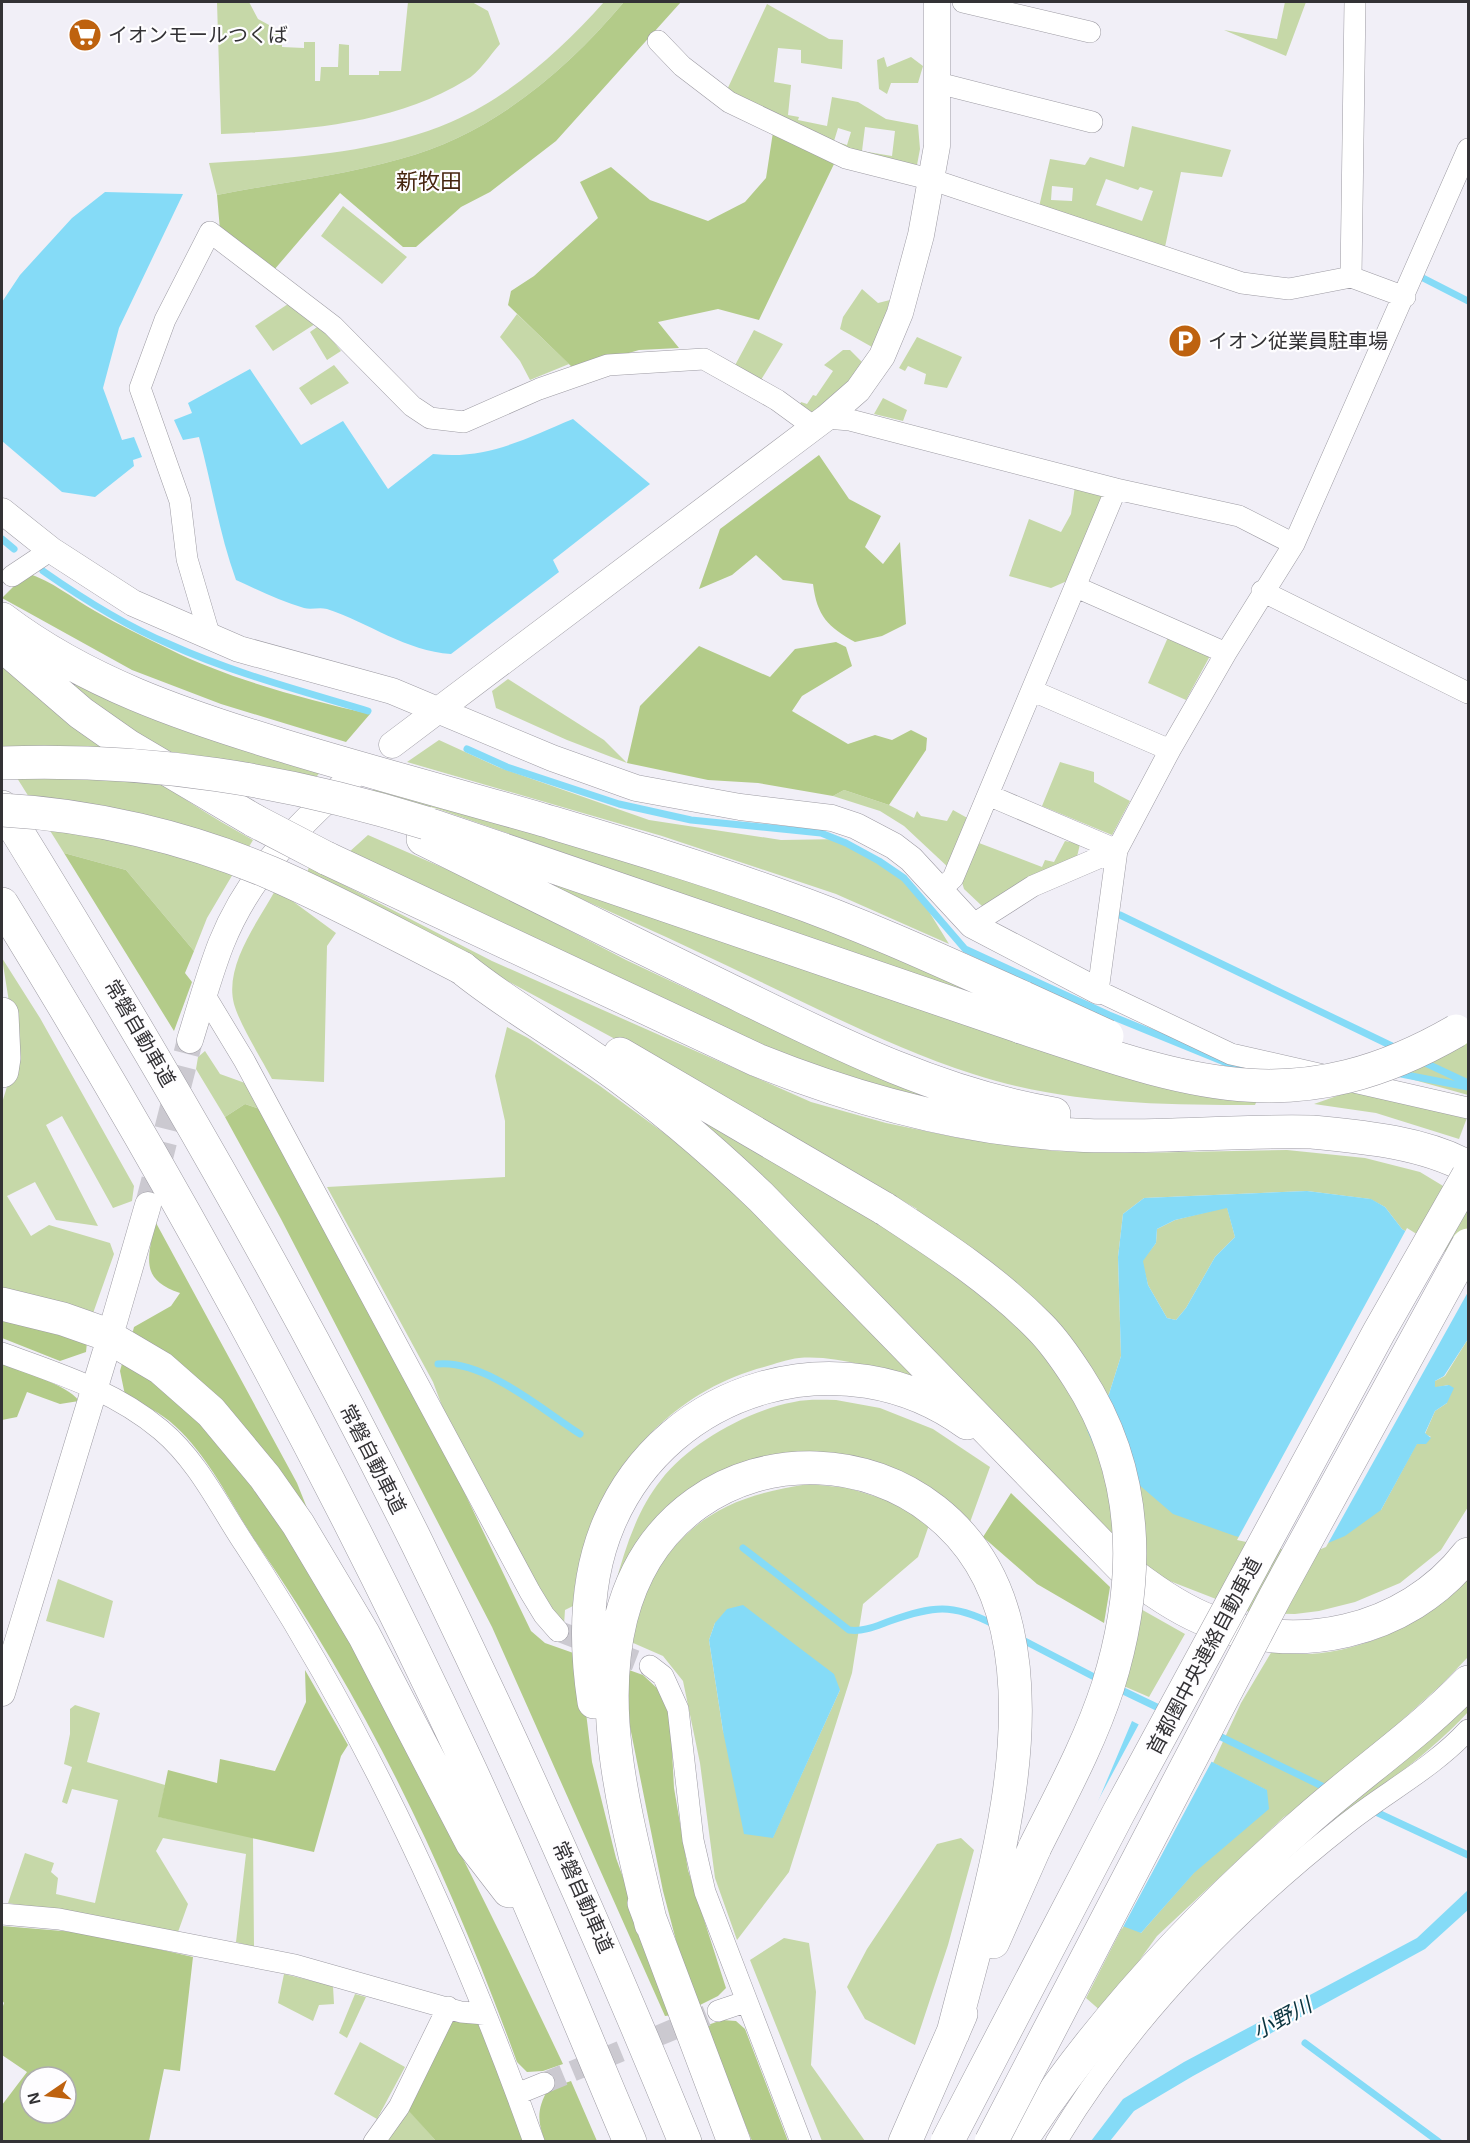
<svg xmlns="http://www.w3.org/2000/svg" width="1470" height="2143" viewBox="0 0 1470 2143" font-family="Helvetica,'Noto Sans JP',sans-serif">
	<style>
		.green { fill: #c6d8a8; fill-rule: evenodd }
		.forest { fill: #b3cb89; fill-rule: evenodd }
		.water { fill: #85dbf7; fill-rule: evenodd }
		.pier { fill: #f1eff7 }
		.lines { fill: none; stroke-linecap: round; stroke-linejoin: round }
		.stream { stroke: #85dbf7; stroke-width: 7 }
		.minor-tunnel { stroke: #cbc9d0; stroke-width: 21; stroke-dasharray: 21 10; stroke-linecap: butt }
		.tertiary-tunnel { stroke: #cbc9d0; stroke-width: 26; stroke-dasharray: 26 13; stroke-linecap: butt }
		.minor-casing { stroke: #9d9ba3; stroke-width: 22 }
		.tertiary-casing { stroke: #9d9ba3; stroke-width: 27 }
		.motorway-casing { stroke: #9d9ba3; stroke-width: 34 }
		.minor { stroke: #fff; stroke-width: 21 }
		.tertiary { stroke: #fff; stroke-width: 26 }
		.motorway { stroke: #fff; stroke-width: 33 }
		.motorway-bridge-casing { stroke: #9d9ba3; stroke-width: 34; stroke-linecap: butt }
		.motorway-bridge { stroke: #fff; stroke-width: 33 }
		.labels { text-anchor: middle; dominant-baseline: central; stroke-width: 4.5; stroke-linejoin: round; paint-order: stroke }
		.poi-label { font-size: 20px; fill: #333235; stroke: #fefdff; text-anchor: start }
		.street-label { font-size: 20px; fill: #333235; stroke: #fefdff }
		.water-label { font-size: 21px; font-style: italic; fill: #09333e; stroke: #fefdff }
		.quarter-label { font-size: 22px; fill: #45250e; stroke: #fefdff }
	</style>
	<rect width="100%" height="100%" fill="#f1eff7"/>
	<path class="green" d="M217,2H249L258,19L282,32V47L304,48V42H315V81H320L321,67H338L339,44L349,45V75H379V71H401L408,2H472L488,11L500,44C490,55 479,73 466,80C393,125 304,130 221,134Z
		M604,2H624C565,72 491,135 400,159C341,176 277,183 217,195L209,163C289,158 377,154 451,122C511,96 561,50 604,2Z
		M1285,2H1306L1286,56L1224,30L1277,39Z
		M767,4L829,39L843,40L842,69L801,63V50L778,48L774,82L791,85L788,115L799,117L798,120L827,126L832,97L858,102L886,119L918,125L920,149L917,165L857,154L822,135L726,92ZM865,127L895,131L892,156L862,151ZM838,128L851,132L847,145L834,141Z
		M884,57L887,67L911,57L923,66L918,83H891L887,94L879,89L877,60Z
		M1132,126L1231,150L1222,177L1181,172L1165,247L1039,207L1050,159L1085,165L1090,157L1124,167ZM1106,179L1138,190L1140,187L1153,191L1142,221L1096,205ZM1052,186L1073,188L1072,201L1051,200Z
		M343,206L407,257L382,284L321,236Z
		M862,289L878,303L890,300L881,330L872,347L840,329L843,317Z
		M288,304L315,324L273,351L255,326Z
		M517,314L569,364L530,380L520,361L500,337Z
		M320,325L341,351L327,360L310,332Z
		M754,330L783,344L759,383L733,369Z
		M917,337L962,357L947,388L924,384L926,374L908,366L905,371L899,368Z
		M843,350H850L865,365L847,388L810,417L798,409L801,402L807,404L813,395L816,396L833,371L824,365Z
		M334,365L349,383L311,405L299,388Z
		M883,398L907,410L903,421L874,414Z
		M1075,486L1105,495L1067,581L1051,588L1009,576L1029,519L1061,532L1071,514Z
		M1169,635L1211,654L1186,700L1148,683Z
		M37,658L326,766L316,777L243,762L165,751L112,717Z
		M2,659C80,727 162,790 253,840L207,918L194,951L126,870L64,853L2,754Z
		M508,679L604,740L627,763L567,740L496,708L492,691Z
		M439,740L498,767L649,820L781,840L845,839L884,862L920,897L949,944L836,894L662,836L407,762Z
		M1060,762L1094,772V782L1130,801L1112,835L1042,806Z
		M377,784L440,801L859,936L1020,1012L438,809L372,792Z
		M844,790L889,805L914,818L917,811L921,816L947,821L953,810L971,820L950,869L904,826L880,811L833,796Z
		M368,835L478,883L626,960L798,1041L954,1099L925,1102L822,1072L348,853Z
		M1065,841L1080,844L1076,861L982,906L964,889L961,879L979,843L1042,867L1045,860L1054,862Z
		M309,867L492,961L811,1102L886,1123L964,1139L1055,1151L1133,1153L1287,1150L1365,1158L1420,1172L1468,1201V1269L1402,1229L1385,1207L1370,1199L1307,1191L1144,1198L1123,1214L1118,1257L1121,1356L1109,1394L1087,1430L1381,1510L1417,1443L1431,1437L1425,1434L1435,1411L1447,1403L1448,1385L1434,1388L1435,1381L1445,1376L1468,1339V1507L1441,1550L1400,1583L1355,1602L1319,1611L1295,1614L1252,1613L1162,1578L1145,1567L639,1082L899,1232L917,1209L745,1109L307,873Z
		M518,872L1258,1098L1255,1105C1160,1105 1064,1104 973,1074C898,1050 828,1014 757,980C678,942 598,905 518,872Z
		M276,889L336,933L327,946L324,1082L272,1079C261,1058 240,1025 234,1004C224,965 258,922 276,889Z
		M2,958L40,1018L134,1186L132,1201L113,1208L62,1116L46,1125L98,1226L56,1220L35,1182L7,1196L31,1236L49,1225L110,1243L114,1254L91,1319L2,1293V1103L9,1080V1002Z
		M507,1027L528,1038L600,1086L683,1147L742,1196L915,1378C877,1370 839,1355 799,1358C788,1359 775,1364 764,1367C657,1395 580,1496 573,1606L565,1610L564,1625L561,1626L456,1443L433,1382L327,1187L505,1177V1121L495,1076Z
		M1468,1036V1095L1400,1076Z
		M205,1051L220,1074L245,1083L260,1109L245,1104L225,1117L196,1069L198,1057Z
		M1354,1090L1468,1115L1459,1139L1376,1113L1314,1104Z
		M1227,1207L1235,1237L1215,1257L1186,1308L1176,1320L1167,1318L1148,1285L1142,1261L1156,1243L1157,1229L1175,1220Z
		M836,1400L880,1408L933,1429L990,1467L969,1525C918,1470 864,1449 789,1455C759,1457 724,1466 698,1483C661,1509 637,1546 615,1585C625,1549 637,1510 661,1480C689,1443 749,1410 794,1402C807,1399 822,1400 836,1400Z
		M809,1484L848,1488L893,1502L929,1525L918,1557L863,1604L852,1673L789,1872L737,1940L715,1878L700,1763L683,1681L663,1656L631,1642C636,1624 639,1601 648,1585C687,1516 734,1495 809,1484ZM715,1623L840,1690L773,1837L723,1731L709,1640Z
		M1468,1578V1657L1442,1684L1319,1795L1284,1817L1157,1936L1102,2012L1086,1998L1125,1922L1141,1933L1266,1790L1213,1763L1241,1703L1272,1651C1284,1652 1296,1654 1309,1654C1364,1652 1433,1619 1468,1578Z
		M58,1579L113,1601L104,1638L46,1621Z
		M1139,1608L1185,1634L1149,1697L1119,1684Z
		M1468,1699V1712C1423,1761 1366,1797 1312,1835Z
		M75,1705L100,1713L87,1762L165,1785L159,1817L253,1836L254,1947L236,1942L246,1854L163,1838L156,1851L188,1904L178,1932L8,1903L25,1853L54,1863L51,1872L58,1878L56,1894L95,1903L118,1800L72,1789L67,1804L62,1802L72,1767L64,1764L70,1734V1709Z
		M961,1838L974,1850L948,1945L915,2045L865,2019L847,1987L867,1949L937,1844Z
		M784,1938L809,1943L816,1992L811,2065L865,2141H822L820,2136L750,1960Z
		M284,1974L333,1986L334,2004L319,2005L313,2021L278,2003Z
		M355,1994L366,1997L347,2038L339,2033Z
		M360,2042L405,2067L377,2119L334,2094Z
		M408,2109L436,2141L387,2142Z"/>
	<path class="forest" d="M624,2H681L556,141L490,192L461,207L416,247H403L340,193L274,270L220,230L217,195C277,183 341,176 400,159C491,135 565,72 624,2Z
		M773,132L834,164L759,320L718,309L658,322L679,348L639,350L574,369L508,305L511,291L534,276L598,218L580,182L611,167L650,200L708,221L745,202L766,178Z
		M819,455L849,499L881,516L865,547L883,564L900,542L906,624L882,636L855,642C828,627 817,616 813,584L783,580L756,555L732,575L699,589L720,529Z
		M27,573C52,581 72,598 95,611C119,625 144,637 169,649C229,679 304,699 370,714L346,742L221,704L132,670L2,598Z
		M836,642L846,647L852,666L802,696L792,711L848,744L875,735L892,740L911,730L927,738L926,750L889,805L844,790L833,796L758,783L708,780L627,763L640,706L699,646L770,677L795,649Z
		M64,853L126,870L194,951L185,973L192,982L174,1031Z
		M245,1104L260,1109L444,1450L531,1631L545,1643L579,1655L592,1762L616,1858L673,2015L665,2016L492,1627L281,1219L225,1117Z
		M155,1221L297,1483L321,1543L132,1335L134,1327L171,1306L180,1293C138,1279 149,1257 155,1221Z
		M2,1319L87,1342L86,1352L60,1361L2,1338Z
		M123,1360C246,1435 329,1603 395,1727C454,1838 509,1950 563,2064L543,2071L527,2072L517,2062C449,1875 371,1709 258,1545C231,1505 211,1459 175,1426C162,1413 141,1404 125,1395L120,1371Z
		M2,1364C22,1372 67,1384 79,1401L60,1404L27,1392L17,1417L2,1420Z
		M1011,1493L1110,1587L1104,1623L1037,1584L983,1537Z
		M305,1670L348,1745L341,1756L314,1852L158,1817L168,1770L217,1783L220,1759L275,1771L306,1702Z
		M629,1670L643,1675L660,1691L670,1712L674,1788L688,1870L726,1988L718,1996L700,2005L688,1986L663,1891L626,1707Z
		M2,1926L87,1933L193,1957L180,2071L164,2069L149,2141H2V2105L27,2072L2,2055V2009L4,2003L2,2000ZM30,2077H66V2113H30Z
		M452,2017H476L524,2141H436L408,2110Z
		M722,2020L736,2021L745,2029L788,2141H752L705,2026Z
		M571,2081L597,2141H545C537,2121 537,2109 548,2089Z"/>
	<path class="water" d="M105,192L183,194L119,328L103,388L122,440L134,437L142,457L133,460L134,466L95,497L62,492L2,441V302L20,275L72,218Z
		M250,369L301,445L343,421L388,489L433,454C488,460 524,439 573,419L650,484L553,560L559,572L451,654C406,651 369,623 327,609C319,607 311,610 304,608C280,601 258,590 236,580C219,533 212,485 199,437L183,440L174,420L192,413L188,403Z
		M1307,1191L1371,1199L1385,1207L1402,1229L1468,1269V1339L1444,1376L1435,1381V1387L1449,1385L1454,1388L1447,1403L1435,1411L1425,1433L1431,1438L1426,1444H1417L1381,1510L1345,1536L1316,1548L1279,1546L1235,1536L1173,1514L1094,1446L1087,1430L1109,1394L1121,1356L1118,1257L1123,1214L1144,1198ZM1227,1208L1235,1237L1215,1257L1186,1308L1176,1320L1167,1318L1148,1285L1143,1261L1156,1243L1157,1229L1175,1220Z
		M743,1605L834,1674L840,1690L773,1838L744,1834L723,1731L709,1640L715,1623L727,1609Z
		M1132,1721L1267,1790L1269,1809L1194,1873L1141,1933L1056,1901Z
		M1468,1890V1910L1425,1949L1193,2076L1134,2111L1110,2141H1091L1123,2099L1184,2062L1417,1938Z"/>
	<path class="pier" d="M1407,1228L1468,1266V1292L1326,1547L1316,1551L1279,1549L1237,1540Z
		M1140,1722L1213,1759L1122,1929L1053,1901L1086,1823Z"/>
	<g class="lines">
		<path class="stream" d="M1423,278L1468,301
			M2,539L14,549
			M43,571C83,599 124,625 169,644C233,673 302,691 368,711
			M467,749L507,767L619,804L691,820L821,833L846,843L879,861L904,878L965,949L1109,1015L1239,1068
			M1120,915L1396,1048
			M1419,1060L1468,1083
			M1396,1073L1468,1087
			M438,1364C485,1360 541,1409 580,1434
			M743,1548L849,1630C864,1632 876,1626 890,1621C933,1606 952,1603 993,1624
			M1019,1638L1100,1680
			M1115,1687L1165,1711
			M1213,1733L1330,1790
			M1378,1813L1468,1855
			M1305,2043L1439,2142"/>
		<path class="minor-tunnel" d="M558,1631L650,1666
			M544,2083L718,2011"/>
		<path class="tertiary-tunnel" d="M148,1205L190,1040"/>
		<g class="minor-casing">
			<path id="minor" d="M963,2L1090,32
				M1355,2L1351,277L1405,297
				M658,41L682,66L729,102L846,158L933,180L1242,283L1289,289L1351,277
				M938,83L1092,122
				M1468,149L1294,544L1226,653L1170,750L1117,850L1098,991L1231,1054L1468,1108
				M826,418L850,420L1116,489L1239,516L1294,544
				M12,576L51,550
				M1076,587L1226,653
				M1262,591L1468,693
				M210,637L187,559L180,501L140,388L165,320L210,232L333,326L412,406L430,418L464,422L539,389L608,365L704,359L777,400L814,427
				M1033,691L1170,750
				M988,795L1117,850
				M939,891L953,878L1116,489
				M972,925L1033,886L1117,850
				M204,994L244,1060L530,1592L544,1615L558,1631
				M2,1353C59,1374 113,1390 161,1430C198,1461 219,1506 245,1545C366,1730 460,1934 534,2142
				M650,1666L663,1676L678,1709L693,1840L705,1892L801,2142
				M2,1914L59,1919L295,1965L461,2012L485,2014
				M718,2011L745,2002
				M517,2094L544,2083
				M374,2142L399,2107L448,2007
				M1056,2142C1130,2018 1233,1913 1346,1824C1386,1792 1433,1768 1468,1730"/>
		</g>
		<g class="tertiary-casing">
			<path id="tertiary" d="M2,511L51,550L133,603L239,649L392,691L552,758L636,788L740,807L832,818L856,826L894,846L911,859L972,925L1098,991
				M392,745L826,418L858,390L882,356L900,313L921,235L937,146V2
				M190,1040C200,1008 209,975 221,944C248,876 297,826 350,779
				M114,1322L148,1205
				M2,1693L105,1354"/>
		</g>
		<g class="motorway-casing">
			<path id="motorway" d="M2,619C85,682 182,715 281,745C366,771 453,794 540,819C620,843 701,867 781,896C864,925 944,962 1024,998
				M2,645L81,713L128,746L255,821
				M2,807C150,1046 292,1290 417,1543C513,1739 602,1939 685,2142
				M434,826L1021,1027
				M423,839C523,889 624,939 725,988C831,1040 936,1094 1054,1114
				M326,858L757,1060C859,1101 965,1130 1075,1135C1154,1139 1233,1130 1312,1132C1363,1137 1422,1142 1468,1167
				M2,904C173,1181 329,1467 467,1763C525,1887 576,2015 630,2142
				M462,968C505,1003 553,1030 599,1062C657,1103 710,1148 761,1197L1121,1566C1146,1586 1172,1605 1202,1618C1293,1658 1407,1633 1468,1554
				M2,1014L4,1058L2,1071
				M620,1054L885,1209
				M2,1304L63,1319L100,1332L161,1368L211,1412L265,1477L298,1524L364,1635L472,1843L509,1891
				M594,1702C585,1643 585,1579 609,1523C668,1384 844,1334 967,1423
				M644,1903L734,2142
				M651,1924C629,1826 596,1718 621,1618C674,1411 960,1421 1007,1629C1036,1756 984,1910 953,2033
				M993,1942L1035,1847
				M905,2142L961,2014
				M1020,2142C1099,2020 1197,1916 1306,1821C1360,1773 1418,1734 1468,1682"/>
		</g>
		<use href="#minor" class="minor"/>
		<use href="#tertiary" class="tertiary"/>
		<use href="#motorway" class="motorway"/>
		<g class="motorway-bridge-casing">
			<path id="motorway-bridge" d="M2,763C150,758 285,779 426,823
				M2,810C92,815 187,837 271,873C336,901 399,936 462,968
				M255,821L326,858
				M1024,998L1107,1036
				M1021,1027C1185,1081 1293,1125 1456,1031
				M885,1209C940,1245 994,1280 1040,1327C1055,1342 1067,1360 1078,1377C1141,1474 1141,1580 1108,1686C1090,1742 1061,1795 1035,1847
				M947,2142L1119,1812L1379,1332L1468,1176
				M991,2142L1275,1597L1468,1245"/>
		</g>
		<use href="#motorway-bridge" class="motorway-bridge"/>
	</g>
	<defs>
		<g id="supermarket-disc" transform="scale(1.725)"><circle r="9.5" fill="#be620f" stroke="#fefdff"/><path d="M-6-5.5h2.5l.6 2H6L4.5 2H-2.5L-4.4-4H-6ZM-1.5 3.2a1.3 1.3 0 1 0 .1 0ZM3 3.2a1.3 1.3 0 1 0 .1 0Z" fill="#fff"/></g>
		<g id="parking-disc" transform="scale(1.725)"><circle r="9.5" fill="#be620f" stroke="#fefdff"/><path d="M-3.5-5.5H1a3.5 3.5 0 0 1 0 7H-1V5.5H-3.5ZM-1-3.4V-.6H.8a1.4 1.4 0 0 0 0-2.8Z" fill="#fff"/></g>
	</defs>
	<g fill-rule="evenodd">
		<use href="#supermarket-disc" x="85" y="35"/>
		<use href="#parking-disc" x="1185" y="341"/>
	</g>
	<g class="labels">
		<g class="poi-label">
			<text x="108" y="35">イオンモールつくば</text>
			<text x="1208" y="341">イオン従業員駐車場</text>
		</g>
		<g class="street-label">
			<text transform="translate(140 1033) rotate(60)">常磐自動車道</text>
			<text transform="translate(373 1459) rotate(63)">常磐自動車道</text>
			<text transform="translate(1204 1656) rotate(-62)">首都圏中央連絡自動車道</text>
			<text transform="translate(583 1897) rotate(66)">常磐自動車道</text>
		</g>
		<g class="water-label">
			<text transform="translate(1282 2018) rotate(-28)">小野川</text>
		</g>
		<g class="quarter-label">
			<text x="429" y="181">新牧田</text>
		</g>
	</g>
	<rect width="1470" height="2143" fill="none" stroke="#333235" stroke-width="6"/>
	<g transform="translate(48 2095) rotate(256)"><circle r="28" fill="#fefdff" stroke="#adacae" stroke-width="1.5"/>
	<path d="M0-4.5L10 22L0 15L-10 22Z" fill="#be620f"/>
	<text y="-9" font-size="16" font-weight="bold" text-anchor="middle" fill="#333235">N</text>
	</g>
</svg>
